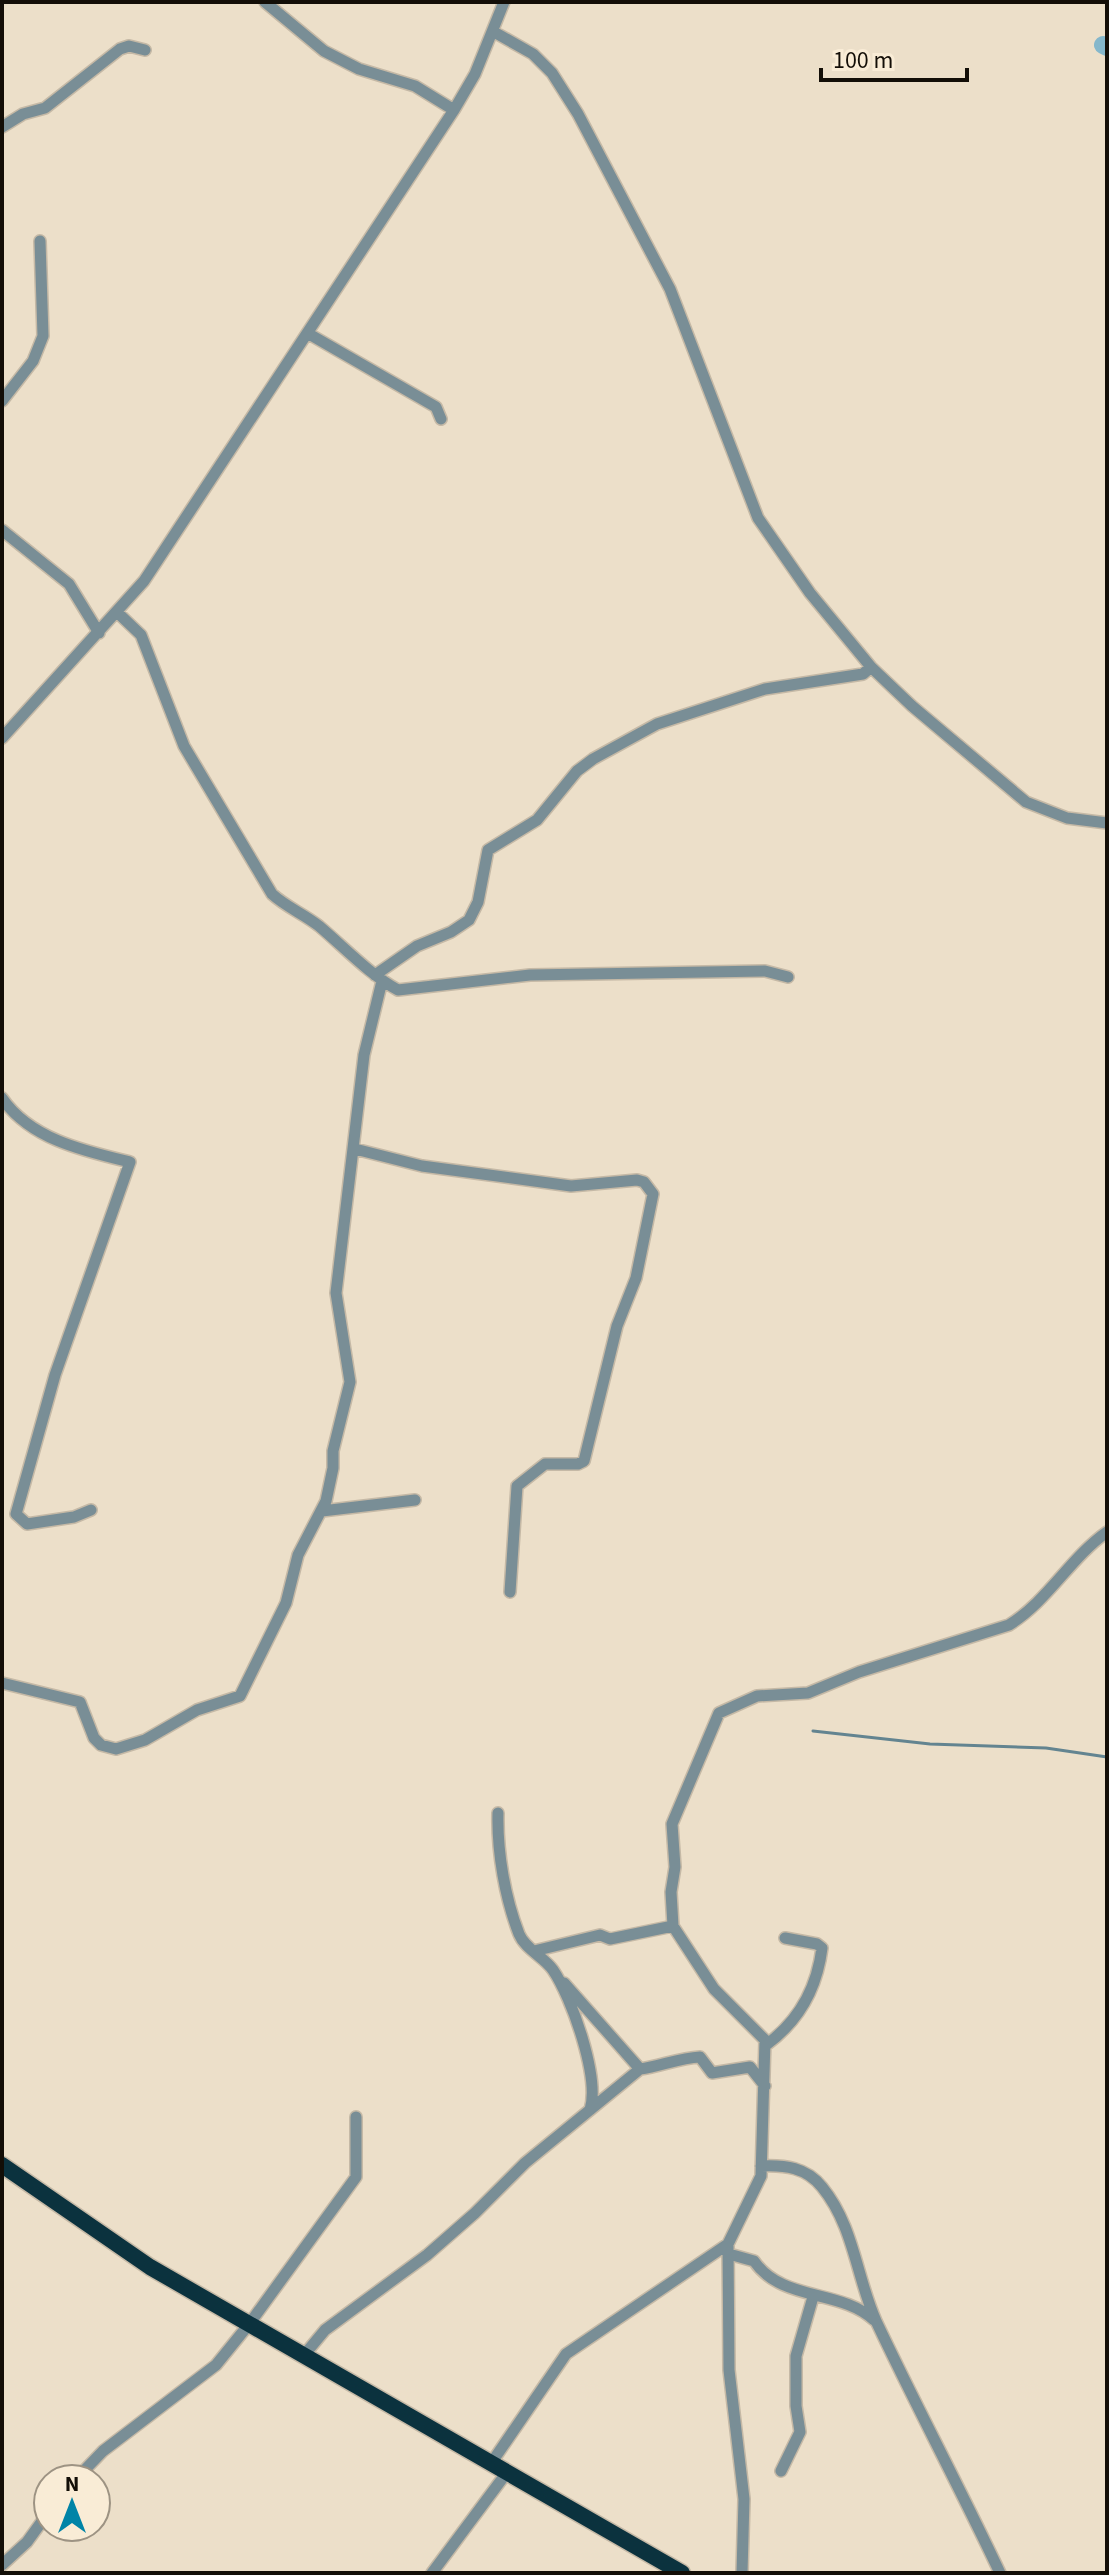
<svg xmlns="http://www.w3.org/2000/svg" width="1109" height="2575" viewBox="0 0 1109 2575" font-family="'Source Sans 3',sans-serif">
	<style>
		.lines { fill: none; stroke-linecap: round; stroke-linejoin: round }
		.stream { stroke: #638490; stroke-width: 3 }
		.river { stroke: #85b7cb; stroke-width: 18 }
		.minor-casing { stroke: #c5b9a6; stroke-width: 14 }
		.highway-casing { stroke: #c5b9a6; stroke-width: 19 }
		.minor { stroke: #798e96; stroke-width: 11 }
		.highway { stroke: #0b323e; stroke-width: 16 }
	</style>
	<rect width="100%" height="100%" fill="#ecdfc9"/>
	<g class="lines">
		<path class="stream" d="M813,1731L930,1744L1046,1748L1107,1757"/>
		<path class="river" d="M1103,45L1107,47"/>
		<g class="minor-casing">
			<path id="minor" d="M265,2L324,51L359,69L415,86L454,110
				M494,32L533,54L552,73L578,114L670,289L758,518L810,593L871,667L912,706L1026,802L1067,818L1107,823
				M2,127L23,114L45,108L120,49L129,46L145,50
				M309,334L436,407L441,419
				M2,401L33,361L43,336L40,241
				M2,530L69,584L99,633
				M118,613L141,635L184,746L272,894C286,907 304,914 319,926C345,948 369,974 398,990L530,975L765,971L788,977
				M2,738L144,581L454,110L475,74L504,2
				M375,975L417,946L451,932L469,920L478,902L488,850L537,820L577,771L593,759L657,724L765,689L863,674L871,667
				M2,1098C30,1139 84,1151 130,1162L55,1375L16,1514L27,1524L74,1517L91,1510
				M355,1149L422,1166L571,1186L637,1180L644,1182L653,1194L636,1278L617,1326L584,1461L578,1464H545L517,1486L510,1592
				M322,1511L415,1500
				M2,1683L80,1702L94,1738L101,1745L116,1749L145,1740L197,1710L240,1696L286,1603L298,1555L326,1501L333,1468V1451L350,1382L336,1293L364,1055L382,981
				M498,1813C497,1852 505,1898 519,1934C525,1949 544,1957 553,1970C572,1998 600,2078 590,2110
				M534,1951L600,1935L610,1939L673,1926
				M564,1983L640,2069
				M766,2045C799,2021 817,1988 822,1948L817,1944L785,1938
				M761,2166C785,2165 806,2167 822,2187C854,2226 856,2276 876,2321C916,2406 960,2488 1000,2573
				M728,2244L729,2370L744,2499L742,2573
				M729,2254L754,2261C782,2302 841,2289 874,2320
				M305,2354L325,2330L427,2255L475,2213L525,2163L640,2069C661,2066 679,2058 700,2057L712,2073L750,2067L765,2086
				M492,2462L566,2354L728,2244L761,2176L765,2040L714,1989L673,1926L671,1892L675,1867L672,1824L719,1713L757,1696L808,1693L859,1672L1009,1625C1048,1601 1070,1558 1107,1532
				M781,2471L800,2432L796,2406V2356L813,2297
				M76,2479L103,2451L216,2365L250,2323L356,2177V2117
				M2,2565L27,2542L48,2513
				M432,2573L508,2471"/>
		</g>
		<g class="highway-casing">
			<path id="highway" d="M2,2165L150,2267L682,2573"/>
		</g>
		<use href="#minor" class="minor"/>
		<use href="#highway" class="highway"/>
	</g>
	<rect width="1109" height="2575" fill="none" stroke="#130e07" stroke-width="8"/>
	<g transform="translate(72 2503)"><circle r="38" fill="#f9ecd6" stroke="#9d9383" stroke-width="2"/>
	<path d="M0-6L14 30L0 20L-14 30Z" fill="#0084a7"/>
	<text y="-12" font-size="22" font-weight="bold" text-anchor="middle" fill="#130e07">N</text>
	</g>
	<path d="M821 68v12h146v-12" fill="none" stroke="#130e07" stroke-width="4"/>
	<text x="833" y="68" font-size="24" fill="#130e07" stroke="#f9ecd6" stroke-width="6" paint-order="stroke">100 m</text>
</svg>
